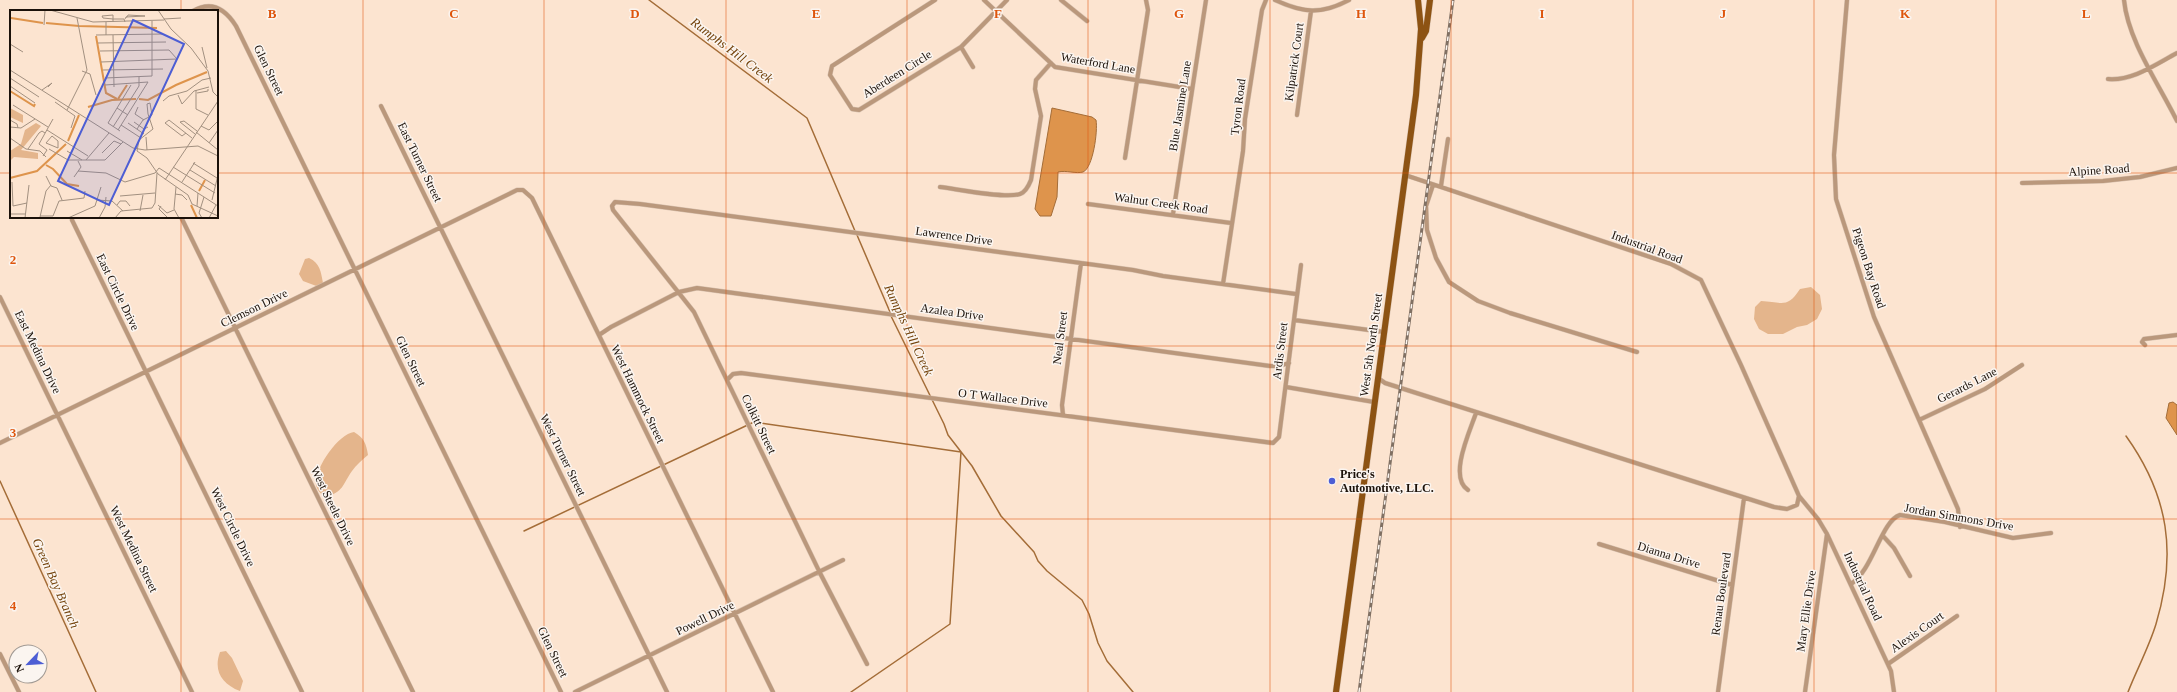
<svg xmlns="http://www.w3.org/2000/svg" width="2177" height="692" viewBox="0 0 2177 692" font-family="'Times New Roman',serif">
	<style>
		.green { fill: #e4b58c }
		.water { fill: #de944c; stroke: #a46d38 }
		.lines { fill: none; stroke-linecap: round; stroke-linejoin: round }
		.stream { stroke: #a46d38; stroke-width: 1.5 }
		.minor-casing { stroke: #d8c2b0; stroke-width: 5 }
		.primary-casing { stroke: #d8c2b0; stroke-width: 7 }
		.minor { stroke: #ba987c; stroke-width: 4 }
		.primary { stroke: #8d5313; stroke-width: 6 }
		.rail-casing { stroke: #807063; stroke-width: 3 }
		.rail { stroke: #fbf5f0; stroke-width: 1.5; stroke-dasharray: 4.5; stroke-linecap: butt }
		.grid { fill: none; stroke: #de550c; stroke-width: 1; stroke-opacity: 0.55 }
		.poi-dot { fill: #4d5ed4; stroke: #fbf5f0; stroke-width: 1.5 }
		.labels { text-anchor: middle; dominant-baseline: central; stroke-width: 3; stroke-linejoin: round; paint-order: stroke }
		.street-label { font-size: 12px; fill: #1b1109; stroke: #fbf5f0 }
		.poi-label { font-size: 12px; font-weight: bold; fill: #1b1109; stroke: #fbf5f0; text-anchor: start }
		.water-label { font-size: 13px; font-style: italic; fill: #73420a; stroke: #fbf5f0 }
		.inset-river { fill: none; stroke: #de944c; stroke-width: 2 }
		.inset-road { fill: none; stroke: #a29080; stroke-width: 1 }
		.view { fill: #4d5ed4; fill-opacity: 0.15; stroke: #4d5ed4; stroke-width: 2 }
		.inset-edge { fill: none; stroke: #1b1109; stroke-width: 2 }
		.grid-label { font-size: 13px; text-anchor: middle; font-weight: bold; fill: #de550c; stroke: #fbf5f0; stroke-width: 3; stroke-linejoin: round; paint-order: stroke }
	</style>
	<rect width="100%" height="100%" fill="#fce4d0"/>
	<path class="green" d="M309,258C320,263 321,272 323,283L319,287L303,281L299,274L305,259Z
		M1811,287L1820,295L1822,309L1817,319L1807,325L1797,327L1783,334H1768L1759,329L1754,319L1755,307L1761,301C1782,302 1787,309 1800,289Z
		M354,432C364,438 366,443 368,455C362,460 356,465 352,471C342,485 344,492 325,497C321,494 317,490 316,485C314,469 338,434 354,432Z
		M226,651L232,658L243,681L240,691C222,684 213,671 220,652Z"/>
	<path class="water" d="M1052,108L1092,117L1096,120C1098,131 1093,168 1083,172C1076,174 1066,170 1058,172L1057,197L1051,216H1040L1035,209Z
		M2173,402L2177,405V435L2166,418L2169,403Z"/>
	<g class="lines">
		<path class="stream" d="M649,0L807,118L855,231
			M857,235L890,312
			M891,316L944,424L948,435L972,466L1001,516L1034,552L1038,561L1047,571L1082,600L1089,614L1098,643L1107,661L1133,692
			M2126,436C2169,496 2177,554 2156,624C2149,647 2137,669 2128,692
			M0,481L96,692
			M524,531L754,422L961,452
			M851,692L950,624L961,452"/>
		<g class="minor-casing">
			<path id="minor" d="M935,0L832,66L830,75L852,109L859,110L961,47L1007,0
				M984,0L1055,67L1192,89
				M1061,0L1087,21
				M1275,0C1303,13 1321,15 1349,0
				M1847,0L1834,155L1836,199L1874,317L1958,509L1960,527
				M2124,0C2128,41 2159,84 2177,121
				M193,11C212,0 226,10 236,26L561,692
				M961,47L973,67
				M2108,79C2133,81 2156,64 2177,53
				M381,106L667,692
				M1297,115L1311,11
				M1125,158L1148,10L1146,0
				M2022,183L2103,181L2140,177L2177,168
				M1433,185L1426,206L1427,230L1436,258L1449,282L1478,301L1510,313L1637,352
				M1441,186L1448,139
				M940,187C957,189 1005,199 1020,194C1026,192 1029,185 1031,180L1041,116L1035,89L1036,80L1051,63
				M1088,204L1231,223
				M1173,214L1206,0
				M181,217L413,692
				M72,220L302,692
				M1223,284L1243,151L1245,119L1262,10L1266,0
				M0,297L192,692
				M1294,320L1384,332
				M599,335L611,327L679,292L697,288L1270,366H1278L1289,363
				M2145,345L2142,342L2144,339L2177,335
				M1378,378L1385,383L1774,507L1787,509L1797,505L1799,496L1741,365L1701,280L1671,264L1405,175
				M727,380L733,374L741,373L1273,443L1279,437L1301,265
				M1286,387L1374,402
				M1063,415L1062,405L1081,263
				M1919,420L1985,389L2022,365
				M0,443L517,190H523L532,198L773,692
				M1468,490C1448,477 1470,431 1476,413
				M1799,496L1818,519L1827,534L1891,671L1894,692
				M1883,536L1894,548L1910,576
				M1599,544L1732,585
				M1851,584C1873,570 1881,521 1900,515L1945,522L2013,538L2051,533
				M0,654L19,692
				M867,664L820,573L694,312L613,210L612,206L615,202L640,204L1133,270L1163,276L1296,294
				M1888,664L1957,616
				M575,692L843,560
				M1718,692L1744,498
				M1805,692L1827,534"/>
		</g>
		<g class="primary-casing">
			<path id="primary" d="M1422,38L1426,31L1430,0
				M1336,692L1416,95L1421,29L1418,0"/>
		</g>
		<use href="#minor" class="minor"/>
		<use href="#primary" class="primary"/>
		<g class="rail-casing">
			<path id="rail" d="M1359,692L1453,0"/>
		</g>
		<use href="#rail" class="rail"/>
	</g>
	<path class="grid" d="M181,0V11M363,0V692M544,0V692M726,0V692M907,0V692M1088,0V692M1270,0V692M1451,0V692M1633,0V692M1814,0V692M1996,0V692M0,173H11M217,173H2177M181,217V692M0,346H2177M0,519H2177"/>
	<circle class="poi-dot" cx="1332" cy="481" r="4"/>
	<g class="labels">
		<g class="street-label">
			<text transform="translate(1294 62) rotate(-82)">Kilpatrick Court</text>
			<text transform="translate(1098 63) rotate(10)">Waterford Lane</text>
			<text transform="translate(269 70) rotate(64)">Glen Street</text>
			<text transform="translate(897 74) rotate(-32)">Aberdeen Circle</text>
			<text transform="translate(1180 106) rotate(-81)">Blue Jasmine Lane</text>
			<text transform="translate(1238 107) rotate(-83)">Tyron Road</text>
			<text transform="translate(420 162) rotate(64)">East Turner Street</text>
			<text transform="translate(2099 170) rotate(-4)">Alpine Road</text>
			<text transform="translate(1161 203) rotate(8)">Walnut Creek Road</text>
			<text transform="translate(954 236) rotate(8)">Lawrence Drive</text>
			<text transform="translate(1647 247) rotate(20)">Industrial Road</text>
			<text transform="translate(1869 268) rotate(72)">Pigeon Bay Road</text>
			<text transform="translate(118 292) rotate(64)">East Circle Drive</text>
			<text transform="translate(254 308) rotate(-26)">Clemson Drive</text>
			<text transform="translate(952 312) rotate(8)">Azalea Drive</text>
			<text transform="translate(1060 338) rotate(-83)">Neal Street</text>
			<text transform="translate(1371 345) rotate(-82)">West 5th North Street</text>
			<text transform="translate(1280 351) rotate(-83)">Ardis Street</text>
			<text transform="translate(38 352) rotate(64)">East Medina Drive</text>
			<text transform="translate(411 361) rotate(64)">Glen Street</text>
			<text transform="translate(1967 385) rotate(-27)">Gerards Lane</text>
			<text transform="translate(638 394) rotate(64)">West Hammock Street</text>
			<text transform="translate(1003 398) rotate(7)">O T Wallace Drive</text>
			<text transform="translate(759 424) rotate(64)">Colkitt Street</text>
			<text transform="translate(563 455) rotate(64)">West Turner Street</text>
			<text transform="translate(333 506) rotate(64)">West Steele Drive</text>
			<text transform="translate(1959 517) rotate(10)">Jordan Simmons Drive</text>
			<text transform="translate(233 527) rotate(64)">West Circle Drive</text>
			<text transform="translate(134 549) rotate(64)">West Medina Street</text>
			<text transform="translate(1669 555) rotate(17)">Dianna Drive</text>
			<text transform="translate(1863 586) rotate(65)">Industrial Road</text>
			<text transform="translate(1721 594) rotate(-82)">Renau Boulevard</text>
			<text transform="translate(1806 611) rotate(-82)">Mary Ellie Drive</text>
			<text transform="translate(705 618) rotate(-26)">Powell Drive</text>
			<text transform="translate(1917 632) rotate(-35)">Alexis Court</text>
			<text transform="translate(553 652) rotate(64)">Glen Street</text>
		</g>
		<g class="poi-label">
			<text x="1340" y="474">Price's<tspan x="1340" dy="14">Automotive, LLC.</tspan></text>
		</g>
		<g class="water-label">
			<text transform="translate(732 50) rotate(37)">Rumphs Hill Creek</text>
			<text transform="translate(909 330) rotate(65)">Rumphs Hill Creek</text>
			<text transform="translate(56 583) rotate(66)">Green Bay Branch</text>
		</g>
	</g>
	<g transform="translate(10 10)">
		<rect width="208" height="208" fill="#fce4d0"/>
		<path d="M0,98L13,105V113L0,107ZM26,113L31,116L11,140L28,143V149L4,147L0,151V141L11,134L15,120Z" fill="#e4b58c"/>
		<path class="inset-river" d="M1,8L33,13M36,13L69,16L147,18M86,26L96,83L107,89M0,81L24,96L25,94M108,89L117,75M129,89L138,90L166,75L197,62M78,97L102,90L126,89M58,131L69,105M36,155L43,159L57,174L69,176M0,168L27,161L56,134M189,181L195,170M181,195L187,208"/>
		<path class="inset-road" d="M40,0L83,12L154,10M148,0L161,19L181,38L198,61L203,82L208,87M115,9L116,7H117L118,5L135,6L116,7M154,9L171,8M96,12V25M103,12V9L93,8L92,6L103,5V9H114L115,12M34,15L35,0M86,25L153,24M103,25L104,77M88,33L156,32M0,34L13,42M192,37L197,58M90,41L159,40L167,49L91,52M0,60L123,138L135,140L188,136L208,146M93,60L153,59M72,61L80,64L86,85M0,68L29,87M95,68L142,66V11M95,75L138,72M0,76L25,93M32,80L42,73L38,77M186,80V99L198,105M187,83L198,81V79M168,85L172,94L184,81L199,77M153,91L159,86L177,81L192,70L201,68M45,92L65,106L61,118M3,95L38,117M128,97L125,104L134,110M107,98L118,105M57,100L77,60L67,8M139,107L142,105L140,93L137,94L138,104L143,119L129,130L127,141L137,148L148,164L178,185L182,194L208,206M0,110L7,114L8,118M124,112L134,119L138,117M118,113L134,124M111,115L131,128M191,116L199,120L208,111M0,117L11,118L25,109M103,117L129,76V67M127,119L133,110L139,107M37,120L78,146M108,120L138,72M110,121L98,113L121,75M186,122L208,140M99,123L76,150H95L113,132M176,123L172,126L155,113L159,110L182,128M185,124L170,112L174,111L187,121M42,126L48,131V138L36,133ZM136,127L137,140M0,128L16,139L30,141L36,147M199,133L208,120M18,139L29,123L32,121L35,123M39,139L58,150H76M57,141L72,150M92,143L104,131L111,134M33,146L37,140L29,134L43,109M183,153L207,168M163,157L205,183M180,160L206,176M68,161L96,163L115,172L145,163L149,158L208,196M36,166L41,176L47,178L52,190M64,167L71,157L68,151M155,170L208,91M2,172L3,196L17,193M172,172L185,152M166,177L164,199L169,208M165,184L172,185L177,190M110,186L145,183M87,190L102,191L113,201M202,190L208,165M107,195L110,191H116L120,196M148,195L157,203L164,200M151,196L149,199L158,208M187,196L188,183M130,201L133,185M0,204H15M30,206H43L49,191L74,188L75,181M30,207L36,181L41,175M15,208L19,175M58,208L85,196L91,177M89,208L95,197L96,187M105,208L111,201L142,198L145,193L147,163M192,208L189,203L194,187M199,208L206,195"/>
		<path class="view" d="M123,10L174,34L99,195L48,171Z"/>
		<rect width="208" height="208" class="inset-edge"/>
	</g>
	<g class="grid-label">
		<text x="272" y="18">B</text>
		<text x="454" y="18">C</text>
		<text x="635" y="18">D</text>
		<text x="816" y="18">E</text>
		<text x="998" y="18">F</text>
		<text x="1179" y="18">G</text>
		<text x="1361" y="18">H</text>
		<text x="1542" y="18">I</text>
		<text x="1723" y="18">J</text>
		<text x="1905" y="18">K</text>
		<text x="2086" y="18">L</text>
		<text x="13" y="264">2</text>
		<text x="13" y="437">3</text>
		<text x="13" y="610">4</text>
	</g>
	<g transform="translate(28 664) rotate(245)"><circle r="19" fill="#fbf5f0" stroke="#a19a94"/>
	<path d="M0-3L7 15L0 10L-7 15Z" fill="#4d5ed4"/>
	<text y="-6" font-size="11" font-weight="bold" text-anchor="middle" fill="#1b1109">N</text>
	</g>
</svg>
